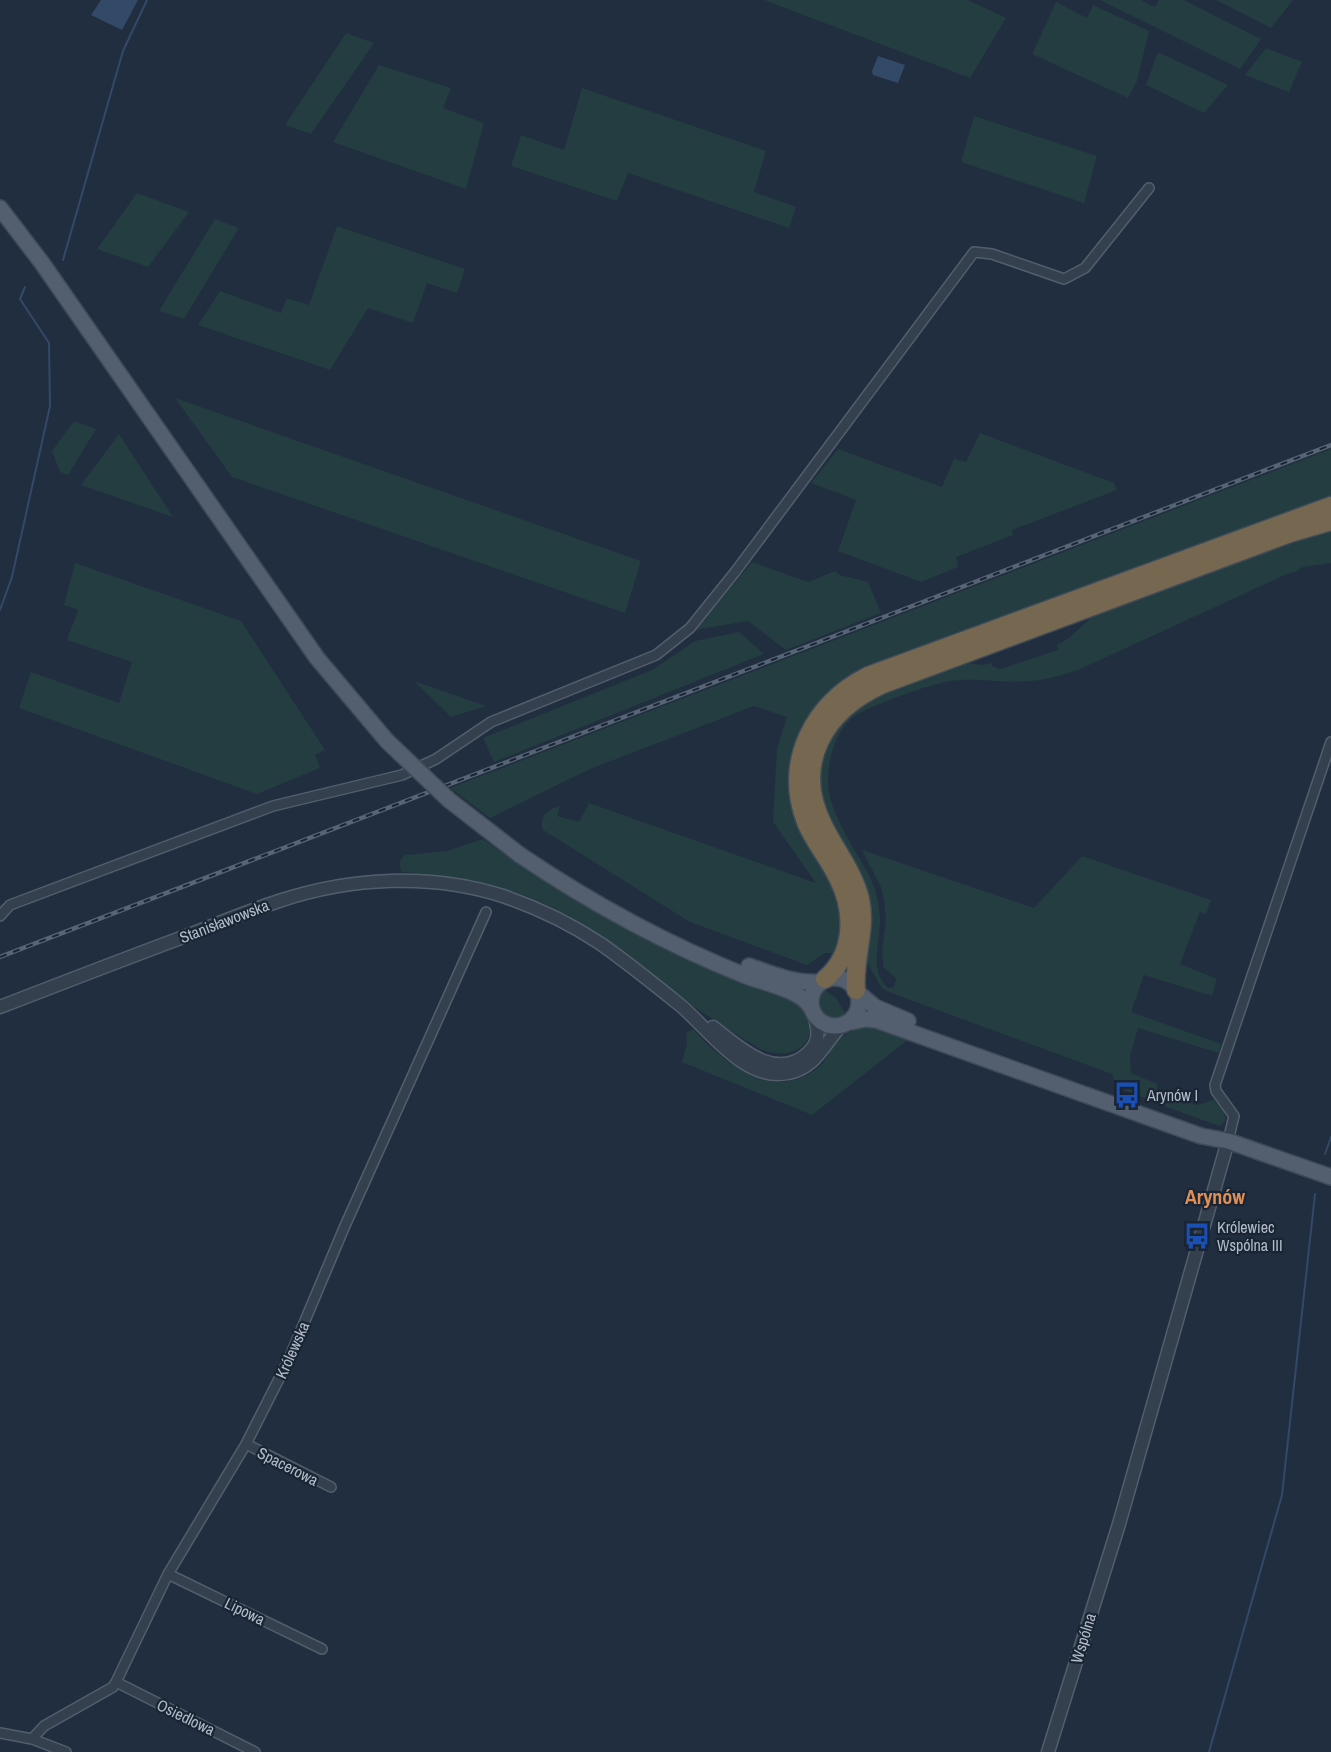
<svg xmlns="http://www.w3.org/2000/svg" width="1331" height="1752" viewBox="0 0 1331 1752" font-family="'Archivo Narrow',sans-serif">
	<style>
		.green { fill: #233d40 }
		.water { fill: #334968 }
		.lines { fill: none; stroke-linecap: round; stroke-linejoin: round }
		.stream { stroke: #334968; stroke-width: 2 }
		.minor-casing { stroke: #535e6d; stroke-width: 12 }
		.tertiary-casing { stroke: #535e6d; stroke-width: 15 }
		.primary-casing { stroke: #3e4958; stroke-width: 18 }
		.motorway-casing { stroke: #404b5a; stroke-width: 21 }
		.minor { stroke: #35404f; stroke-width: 9 }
		.tertiary { stroke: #35404f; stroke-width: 12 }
		.primary { stroke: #535f6f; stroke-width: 15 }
		.motorway { stroke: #766751; stroke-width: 18 }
		.rail-casing { stroke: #566476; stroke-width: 4.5 }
		.rail { stroke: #1a2534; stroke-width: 2; stroke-dasharray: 7; stroke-linecap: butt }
		.primary-bridge-casing { stroke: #3e4958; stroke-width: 18; stroke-linecap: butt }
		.primary-bridge { stroke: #535f6f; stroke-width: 15 }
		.labels { text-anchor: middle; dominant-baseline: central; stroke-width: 4.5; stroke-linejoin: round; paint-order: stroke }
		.street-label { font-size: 16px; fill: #b1bbca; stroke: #1a2534 }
		.poi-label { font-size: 16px; fill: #b1bbca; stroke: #1a2534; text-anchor: start }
		.quarter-label { font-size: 20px; font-weight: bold; fill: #e09056; stroke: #1a2534 }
	</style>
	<rect width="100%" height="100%" fill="#212e3f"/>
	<path class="green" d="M764,0H968L1006,18L970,78Z
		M1100,0H1141L1155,7L1159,0H1184L1261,39L1240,69Z
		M1216,0H1293L1271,28Z
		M1056,2L1087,18L1093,5L1149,31L1137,81L1128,98L1032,54Z
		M346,33L374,43L311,134L285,125Z
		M1266,48L1302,62L1289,92L1245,75Z
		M1158,52L1228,85L1204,113L1146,85Z
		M379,65L451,88L443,108L484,123L466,189L333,142Z
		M582,88L766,151L754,192L796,207L789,228L628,173L617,201L511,166L521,135L564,150Z
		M974,116L1097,156L1084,203L961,162Z
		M137,193L189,212L148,267L97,249Z
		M215,219L239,228L237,231L184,319L159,311Z
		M337,226L465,269L457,293L427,283L413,323L368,308L330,370L198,325L220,291L281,313L287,298L309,305Z
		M175,398L641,561L625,613L232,477Z
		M74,421L96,429L68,475L60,472L52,451Z
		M980,433L1114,483L1117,490L1012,530L1013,535L956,557L958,567L921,582L838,551L856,500L811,483L838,449L942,487L954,459L966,462Z
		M119,434L173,517L81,485Z
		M1331,449V502L1153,561L861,674L807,723L827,868L844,912L839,953H825L807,965L690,922L543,830C538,817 548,809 560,806L557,816L579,822L589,803L816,883L773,822L777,748L787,717L754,706L590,769L490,818L450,788Z
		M1331,527V563L1303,567L1297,571L1285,575L1078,670C1062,675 1046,680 1029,681C1003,684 977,677 951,681C931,684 863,707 850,720C832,737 824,773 830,797C837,824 855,850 869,875C876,889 879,902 880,918C881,941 868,969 888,988L894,987L896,978L883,967L882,951L886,919L884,900L881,887L862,850L1034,908L1082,856L1211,900L1206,914L1200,912L1180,964L1217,979L1212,996L1144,975L1131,1012L1221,1044L1219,1053L1138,1028L1130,1056L1131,1073L1157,1084V1093L1197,1105L1214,1100C1220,1108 1234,1120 1219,1126L1164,1106L1115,1086L1112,1074L886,991L882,988L866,961L818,801L820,752L858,700L960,662L983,665L992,663V666L1000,669L1058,650L1057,645L1070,637L1094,615Z
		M752,562L808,582L835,571L840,575L868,582L881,613L786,650L748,621L695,630Z
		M75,563L241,621L325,750L315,755L320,768L257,794L19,708L31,672L119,703L132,662L67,640L78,610L64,605Z
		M739,632L764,654L494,762L483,738L652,670L695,641Z
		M414,681L486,706L451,717Z
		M483,839C539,880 598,915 661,944C705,964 752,980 796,1002C827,1036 800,1063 762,1050C735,1034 707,1016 681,998C642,970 607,937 565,914C518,887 456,876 402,872C398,865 399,860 405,855L447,851Z
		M823,989L836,998L847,1016C827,1026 810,1006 823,989Z
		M866,1024L909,1039L812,1115L682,1062L687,1044L686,1033L693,1029C724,1064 779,1107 823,1063C827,1058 829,1052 832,1047C840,1035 854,1030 866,1024Z"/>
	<path class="water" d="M101,0H138L122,30L91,15Z
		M878,56L905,65L898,83L873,75L872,71Z"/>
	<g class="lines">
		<path class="stream" d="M63,260L123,51L147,0
			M0,610L12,577L50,406L49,343L20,299L25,287
			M1325,1154L1331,1137
			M1209,1752L1282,1495L1315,1194"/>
		<g class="minor-casing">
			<path id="minor" d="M0,916L10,905L273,806L402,775L436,759L491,722L656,655L690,628L735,572L974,252L992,254L1064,279L1085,268L1149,188
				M1228,1141L1234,1116L1216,1091L1215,1085L1331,742
				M246,1444L331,1487
				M168,1574L322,1649
				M116,1682L255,1752
				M0,1733L32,1739L66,1752
				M32,1739L44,1726L113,1687L116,1682L168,1574L246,1444L288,1361L344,1228L486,912"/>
		</g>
		<g class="tertiary-casing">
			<path id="tertiary" d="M0,1007C62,983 124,959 186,936C217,924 248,911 279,901C351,877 431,873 503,896C538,908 571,924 601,944C628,963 654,984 680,1005C709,1029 744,1082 788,1073C817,1068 824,1042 843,1024
				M713,1027C739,1047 776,1083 808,1053C821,1041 818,1029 814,1014
				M1048,1752L1119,1524L1228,1141"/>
		</g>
		<g class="primary-casing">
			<path id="primary" d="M0,208L42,263L317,658L387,741
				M520,855C591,903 666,944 746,976C764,983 802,990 811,1008
				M749,966C772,974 795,984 820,982
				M811 1002a24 24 0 1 1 48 0a24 24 0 1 1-48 0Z
				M857,992L875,1007L908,1021
				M846,1023L866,1019L876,1020L1201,1136L1228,1141L1331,1177"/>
		</g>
		<g class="motorway-casing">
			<path id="motorway" d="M825,979C855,954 855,911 838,878C829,858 814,842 806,822C783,762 813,704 868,676L1331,506
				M856,990C853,959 867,930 860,899C853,871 835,850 823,825C792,763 825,710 883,684L1290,533L1331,521"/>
		</g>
		<use href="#minor" class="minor"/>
		<use href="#tertiary" class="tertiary"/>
		<use href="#primary" class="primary"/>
		<use href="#motorway" class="motorway"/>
		<g class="rail-casing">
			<path id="rail" d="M0,957L1331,445"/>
		</g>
		<use href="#rail" class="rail"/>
		<g class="primary-bridge-casing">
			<path id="primary-bridge" d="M387,741L449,800L520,855"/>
		</g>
		<use href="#primary-bridge" class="primary-bridge"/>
	</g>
	<defs>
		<g id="bus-bare" transform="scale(2.07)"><path d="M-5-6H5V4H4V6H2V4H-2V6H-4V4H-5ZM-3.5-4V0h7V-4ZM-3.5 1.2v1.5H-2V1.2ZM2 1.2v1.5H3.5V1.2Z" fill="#1a4fb4" stroke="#1a2534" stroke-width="2.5" paint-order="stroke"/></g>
	</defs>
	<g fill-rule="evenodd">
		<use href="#bus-bare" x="1127" y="1095"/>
		<use href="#bus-bare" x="1197" y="1236"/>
	</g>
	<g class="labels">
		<g class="street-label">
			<text transform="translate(224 921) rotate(-21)">Stanisławowska</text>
			<text transform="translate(292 1350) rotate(-66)">Królewska</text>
			<text transform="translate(288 1466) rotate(27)">Spacerowa</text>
			<text transform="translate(245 1611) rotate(26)">Lipowa</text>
			<text transform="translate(1083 1638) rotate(-73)">Wspólna</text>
			<text transform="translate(186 1717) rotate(26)">Osiedlowa</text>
		</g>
		<g class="poi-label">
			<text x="1147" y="1095">Arynów I</text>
			<text x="1217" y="1227">Królewiec<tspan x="1217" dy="18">Wspólna III</tspan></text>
		</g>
		<g class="quarter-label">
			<text x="1215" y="1196">Arynów</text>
		</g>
	</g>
</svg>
